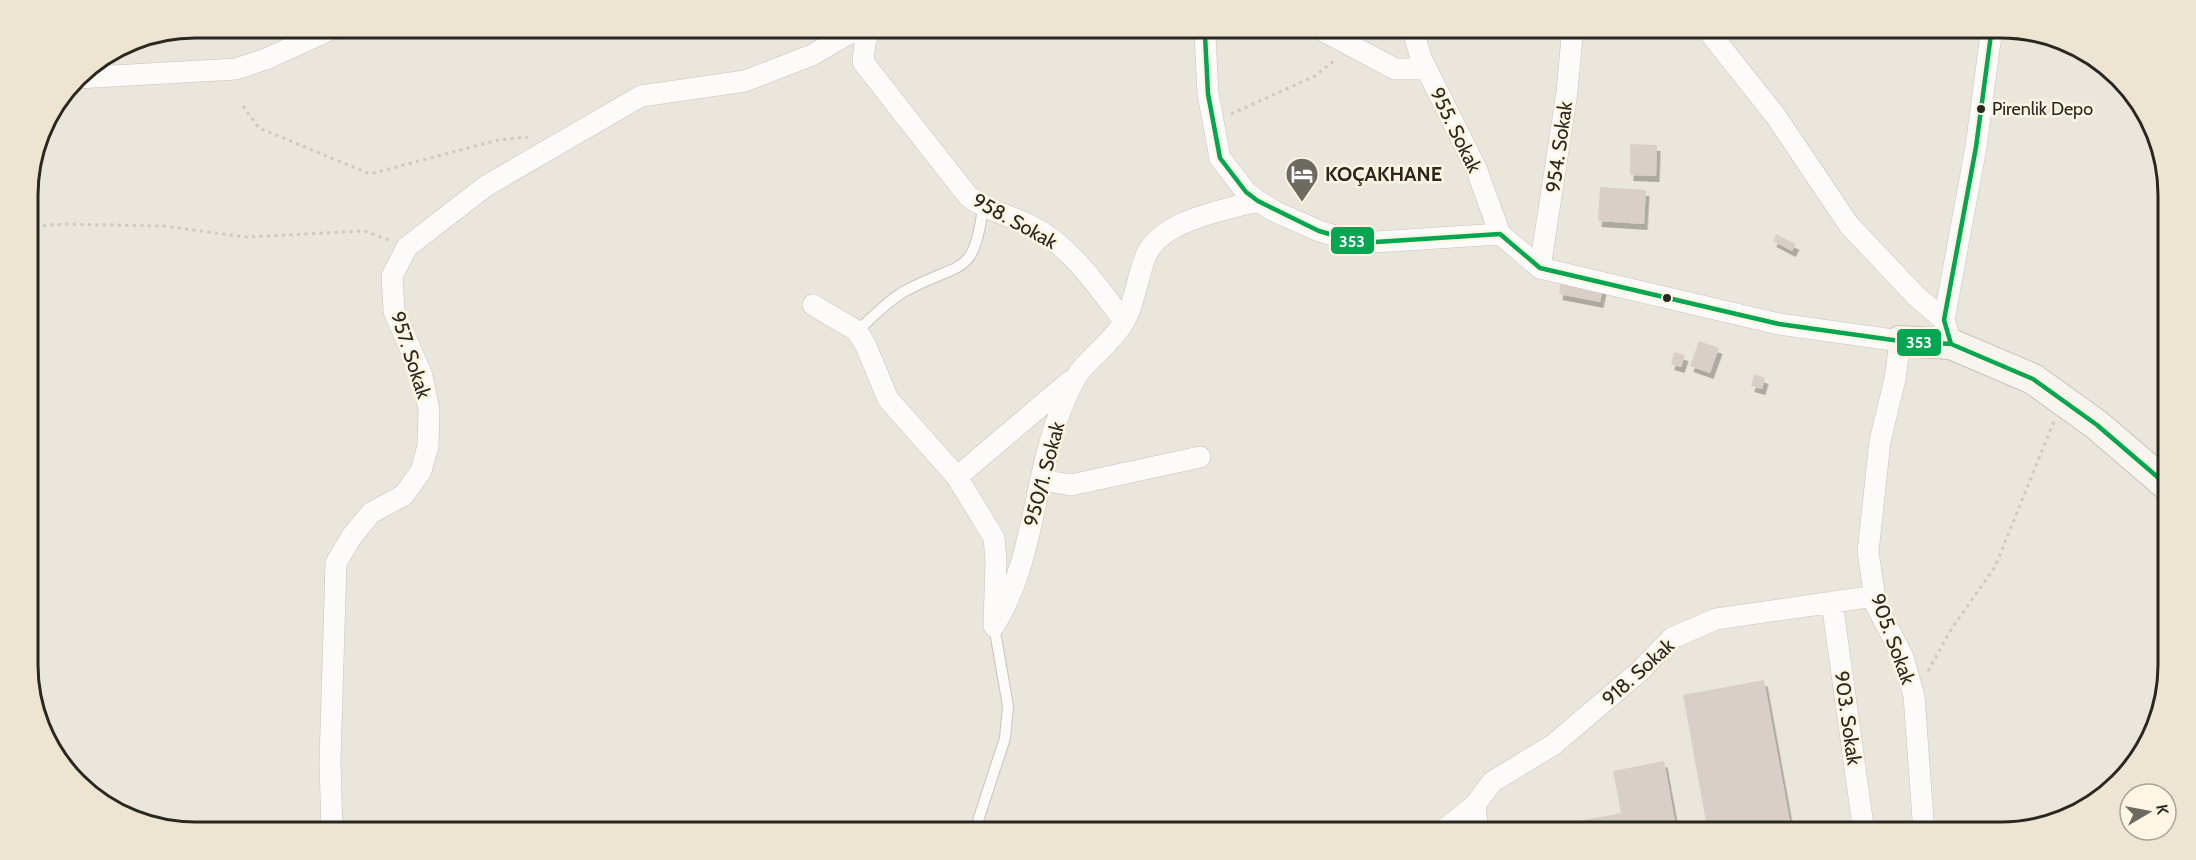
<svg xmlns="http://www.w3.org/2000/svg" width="2196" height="860" viewBox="0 0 2196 860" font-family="Cabin,sans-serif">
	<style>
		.building { fill: #dacfc8; filter: url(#shadow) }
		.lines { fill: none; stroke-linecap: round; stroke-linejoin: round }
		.lane-casing { stroke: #c6c3bb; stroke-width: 12 }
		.street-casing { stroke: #c6c3bb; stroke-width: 22 }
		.secondary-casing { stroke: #c6c3bb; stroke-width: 32 }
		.path { stroke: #cac9c4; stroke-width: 3; stroke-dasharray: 3 4.5; stroke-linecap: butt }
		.lane { stroke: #fcfbfa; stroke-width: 10 }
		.street { stroke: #fcfbfa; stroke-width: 21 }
		.secondary { stroke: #f8f5f1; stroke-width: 30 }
		.bus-1-casing { stroke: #fef6e2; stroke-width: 9 }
		.bus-1 { stroke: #00a651; stroke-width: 4.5 }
		.bus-dot { fill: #29271f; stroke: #fef6e2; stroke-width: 2 }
		.labels { text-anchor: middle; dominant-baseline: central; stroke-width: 5; stroke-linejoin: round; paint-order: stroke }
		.bus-label { font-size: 18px; fill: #29271f; stroke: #fef6e2; text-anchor: start }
		.street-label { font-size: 20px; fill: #29271f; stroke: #fef6e2 }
		.poi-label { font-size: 20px; font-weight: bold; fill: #29271f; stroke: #fef6e2; text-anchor: start }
		.rim { fill: none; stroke: #29271f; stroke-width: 3 }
		.line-badge { stroke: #fef6e2; stroke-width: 2 }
		.badge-label { font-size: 16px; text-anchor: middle; font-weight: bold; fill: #fff }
	</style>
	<defs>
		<filter id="shadow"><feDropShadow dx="3.5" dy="6" stdDeviation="0" flood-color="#0004"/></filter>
	</defs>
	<rect width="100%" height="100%" fill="#ebe6db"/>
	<path class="building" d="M1630,144L1657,145L1656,176L1630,175Z
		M1600,187L1646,190L1644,224L1598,221Z
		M1776,234L1796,244L1792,251L1773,241Z
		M1561,280L1603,288L1600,302L1559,294Z
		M1699,341L1719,348L1710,373L1690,366Z
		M1674,352L1685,355L1681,367L1671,364Z
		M1754,374L1765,378L1762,389L1751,386Z
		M1764,680L1792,833H1708L1683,695Z
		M1664,761L1677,833H1575L1573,822L1621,813L1613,771Z"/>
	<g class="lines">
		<g class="lane-casing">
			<path id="lane" d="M857,331C872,318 889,299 907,290C961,261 974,278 983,207
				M974,833L1005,738L1008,706L994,626"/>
		</g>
		<g class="street-casing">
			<path id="street" d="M871,27L865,42L863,62L968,196C988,211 1009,215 1031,226C1071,246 1097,286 1124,321
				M1209,27L1205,35L1208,94L1220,158L1246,192L1258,201L1274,211L1319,231L1360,243L1500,234L1540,268L1779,324L1900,341L1895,379L1880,441L1868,552L1876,605L1903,657L1914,696L1924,833
				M1316,27L1395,69H1426
				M1412,27L1421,58L1476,168L1500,234
				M1705,27L1775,115L1849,225L1916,296L1944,320L1951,344
				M77,78L236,69L266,59L332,29L350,27
				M1540,268L1567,92L1572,37L1577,27
				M813,305L857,331L866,346L888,399L957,477L994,538L996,560L994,625
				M1944,320L1976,147L1992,27
				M957,477L1069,382
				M1041,480L1071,485L1200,457
				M1832,602L1864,833
				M994,626C1036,558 1033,474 1064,402C1069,391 1074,378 1081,370C1095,353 1113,341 1124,322C1135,303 1137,278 1145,258C1158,221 1224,210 1258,201
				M1475,805L1478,833
				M332,833L330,762L336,563L352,536L371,513L404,495L421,471L428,446L429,410L422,376L394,311L392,276L407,247L486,186L641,96L745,81L812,55L860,27
				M1440,833L1475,805L1492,782L1553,745L1640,671L1672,638L1716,619L1875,596"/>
		</g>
		<g class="secondary-casing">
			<path id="secondary" d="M1900,341L1951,344L2033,379L2097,425L2168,486"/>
		</g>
		<path class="path" d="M243,106L259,128L370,174L498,140L528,137
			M1231,114L1315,76L1336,59
			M28,227L63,224L163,226L246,237L364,231L389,240
			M1928,671L1952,628L1995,567L2054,421"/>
		<use href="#lane" class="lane"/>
		<use href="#street" class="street"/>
		<use href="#secondary" class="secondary"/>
		<g class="bus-1-casing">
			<path id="bus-1" d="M1209,27L1205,35L1208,94L1220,158L1246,192L1258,201L1319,231L1360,243L1500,234L1540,268L1779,324L1900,341L1951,344L2033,379L2097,425L2168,486
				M1951,344L1944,320L1976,147L1992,27"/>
		</g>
		<use href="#bus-1" class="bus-1"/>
	</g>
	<defs>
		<g id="hotel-pin" transform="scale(1.725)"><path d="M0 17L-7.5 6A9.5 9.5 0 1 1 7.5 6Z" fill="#6d6a61" stroke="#fef6e2"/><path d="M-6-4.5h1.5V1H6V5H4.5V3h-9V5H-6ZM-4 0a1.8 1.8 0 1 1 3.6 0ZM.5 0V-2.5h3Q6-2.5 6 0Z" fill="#fff"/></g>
	</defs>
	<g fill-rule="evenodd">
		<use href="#hotel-pin" x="1302" y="174"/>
	</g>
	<g class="bus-dot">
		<circle cx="1981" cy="109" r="5"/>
		<circle cx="1667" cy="298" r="5"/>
	</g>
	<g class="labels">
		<g class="bus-label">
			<text x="1992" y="109">Pirenlik Depo</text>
		</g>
		<g class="street-label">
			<text transform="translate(1456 130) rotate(64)">955. Sokak</text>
			<text transform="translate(1559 147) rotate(-82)">954. Sokak</text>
			<text transform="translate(1015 221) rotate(29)">958. Sokak</text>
			<text transform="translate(411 355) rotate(72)">957. Sokak</text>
			<text transform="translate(1044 474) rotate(-75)">950/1. Sokak</text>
			<text transform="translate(1893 639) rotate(70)">905. Sokak</text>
			<text transform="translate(1638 672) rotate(-42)">918. Sokak</text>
			<text transform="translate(1848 718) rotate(82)">903. Sokak</text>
		</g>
		<g class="poi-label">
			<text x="1325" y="174">KOÇAKHANE</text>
		</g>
	</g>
	<path d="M0 0H2196V860H0ZM195 38H2001A157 157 0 0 1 2158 195V665A157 157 0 0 1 2001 822H195A157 157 0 0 1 38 665V195A157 157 0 0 1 195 38Z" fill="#ede5d2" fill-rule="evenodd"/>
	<path class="rim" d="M195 38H2001A157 157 0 0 1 2158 195V665A157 157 0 0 1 2001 822H195A157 157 0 0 1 38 665V195A157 157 0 0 1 195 38Z"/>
	<g class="line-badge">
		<rect x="1330" y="226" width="45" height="29" rx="6" fill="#00a651"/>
		<rect x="1896" y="328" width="46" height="29" rx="6" fill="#00a651"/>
	</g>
	<g class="badge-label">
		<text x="1352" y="247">353</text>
		<text x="1919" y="348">353</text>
	</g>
	<g transform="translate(2148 812) rotate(80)"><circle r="28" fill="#fef6e2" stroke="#a9a394" stroke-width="1.5"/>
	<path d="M0-4.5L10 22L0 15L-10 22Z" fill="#6d6a61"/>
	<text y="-9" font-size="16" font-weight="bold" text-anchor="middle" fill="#29271f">K</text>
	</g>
</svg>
